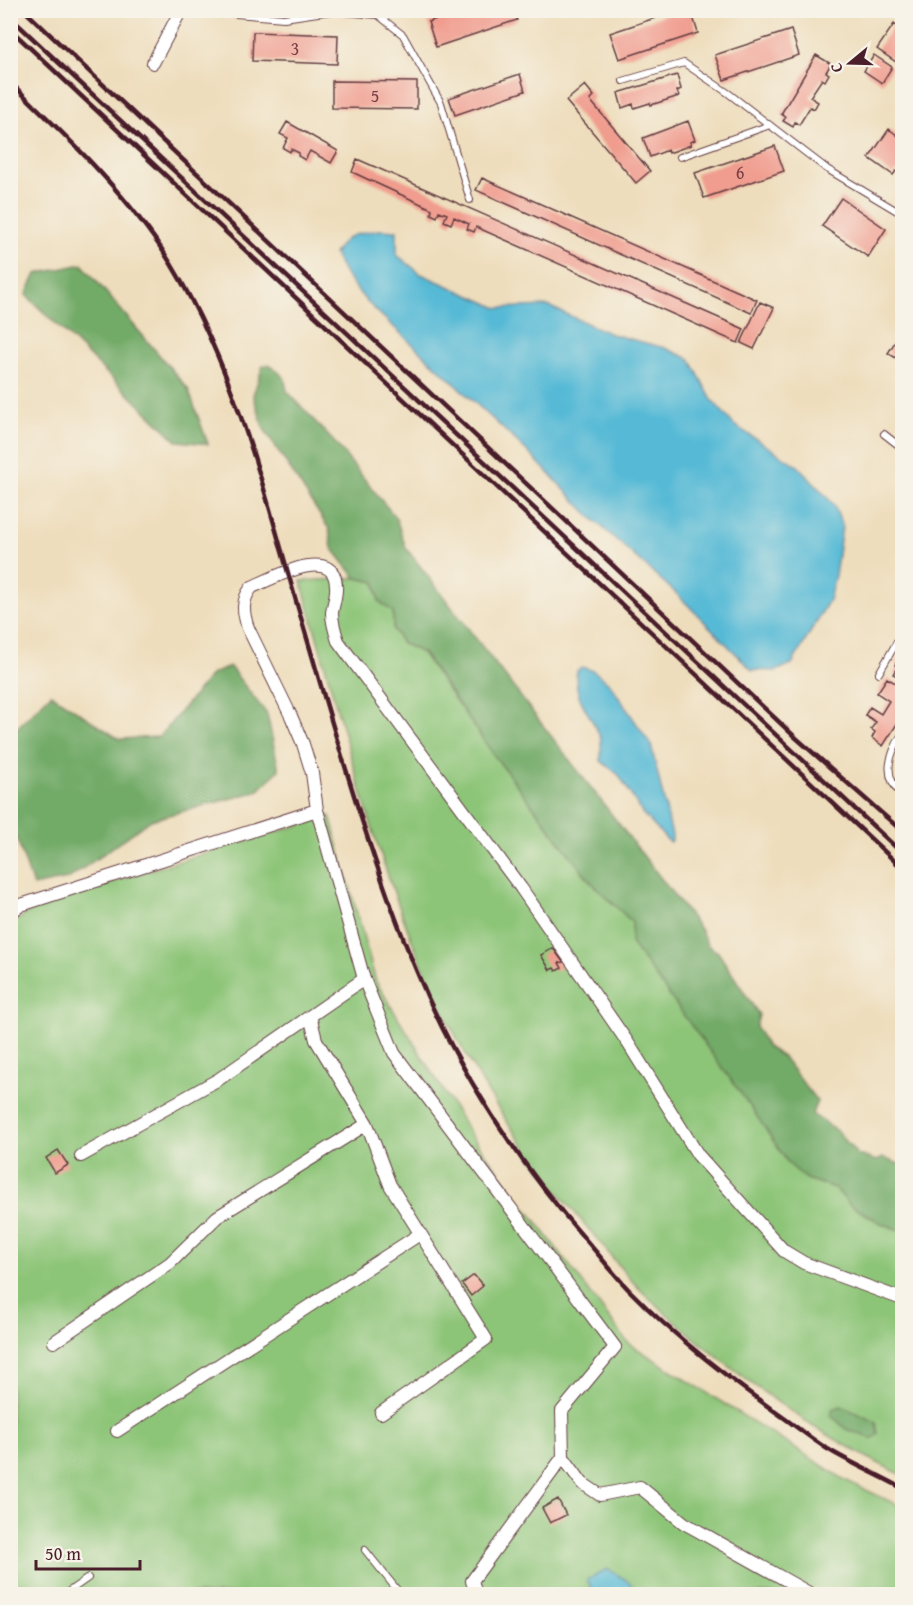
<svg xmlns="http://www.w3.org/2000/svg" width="913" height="1605" viewBox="0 0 913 1605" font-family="'Gentium Book Plus',serif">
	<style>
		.green { fill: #8dc578; stroke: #6c7252; stroke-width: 1.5 }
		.forest { fill: #72aa68; stroke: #5e644a; stroke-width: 1.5 }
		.water { fill: #57bad6; stroke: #506c80; stroke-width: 1.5 }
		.building { fill: #f09c8e }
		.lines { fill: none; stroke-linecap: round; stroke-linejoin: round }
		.lane-casing { stroke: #633c41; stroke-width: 8 }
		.street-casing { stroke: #633c41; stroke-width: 14 }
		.lane { stroke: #fff; stroke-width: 6 }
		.street { stroke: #fff; stroke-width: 12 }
		.rail { stroke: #4a1f2b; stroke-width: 4.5 }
		.labels { text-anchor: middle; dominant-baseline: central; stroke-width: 4.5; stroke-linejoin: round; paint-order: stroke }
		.number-label { font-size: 18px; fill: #743e44 }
	</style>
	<rect width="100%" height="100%" fill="#f7f3e8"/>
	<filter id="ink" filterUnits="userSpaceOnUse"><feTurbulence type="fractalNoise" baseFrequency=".0167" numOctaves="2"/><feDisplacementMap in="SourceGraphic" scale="12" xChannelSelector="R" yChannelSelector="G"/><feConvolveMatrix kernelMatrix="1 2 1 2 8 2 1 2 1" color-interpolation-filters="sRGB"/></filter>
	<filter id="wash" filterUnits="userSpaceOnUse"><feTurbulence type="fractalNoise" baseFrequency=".008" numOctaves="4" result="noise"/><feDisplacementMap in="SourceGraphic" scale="24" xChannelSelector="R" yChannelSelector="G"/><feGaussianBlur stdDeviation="1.35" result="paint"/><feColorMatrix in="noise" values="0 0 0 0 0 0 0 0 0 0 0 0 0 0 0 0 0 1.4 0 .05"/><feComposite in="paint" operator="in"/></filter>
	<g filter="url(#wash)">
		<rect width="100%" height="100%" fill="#eeddbc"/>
		<path class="green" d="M356,578L375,582L379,601L393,612V629L402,643L422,653L494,755L590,881L632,922L788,1163L806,1179L835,1188L850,1205L881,1223L902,1231V1475C808,1430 722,1366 646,1295C628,1279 613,1258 598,1240C527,1159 468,1071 425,972C371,846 339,712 301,581Z
			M330,816L376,982L471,1135L628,1343L845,1480L902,1507V1594H11L10,926L30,911L136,874Z"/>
		<path class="forest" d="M82,264L188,389L208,444L177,441L26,295L36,274Z
			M270,365L284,377L287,391L336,444L396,518L406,548L700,929L708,946L718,952L759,1015L756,1027L767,1047L783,1057L817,1101L812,1114L837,1131L858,1155L877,1161L883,1158L902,1165V1231L881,1223L850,1205L835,1188L806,1179L788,1163L750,1106L631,943L632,922L590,881L494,755L423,653L402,643L393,629V612L379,601L375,582L356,578L332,548L329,529L264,429L253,395L263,366Z
			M230,667L267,714L279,770L258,791L151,820L68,879L33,886L11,822V734L51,694L119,739L159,737L212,674Z
			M841,1406L876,1422L878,1434L872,1439L846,1429L831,1415L832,1409Z"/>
		<path class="water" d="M379,230L397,231V255L421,274L498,308L548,306L611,334L665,348L690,359L712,400L734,425L798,466L834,505L842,526L835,575L829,600L792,664L776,671L752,670L678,595L593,519L527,451L366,301L346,276L334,254C348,232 354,235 379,230Z
			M582,667L594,671L610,684L651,745L672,835V840L669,842L642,813L619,775L601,761C600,753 603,744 600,737C591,713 572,698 577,671Z
			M607,1569L625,1579L641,1594H595L587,1580Z"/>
		<g id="blocks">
			<path class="building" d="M461,10H513L517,20L436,47L428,22Z
				M679,10H691L698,33L619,59L610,33Z
				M894,24L902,30V66L877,49Z
				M791,30L799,55L724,80L715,55Z
				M253,32L338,35L337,64L252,61Z
				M816,55L831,64L826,72L829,74L825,81L822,79L810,97L818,102L814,109L810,107L799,125L795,122L793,127L783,121L786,117L781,114Z
				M874,55L892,67L882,83L864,71Z
				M520,74L525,91L455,115L449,98Z
				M677,75L681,89L677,91L679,96L651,105L650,103L634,108L633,104L622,108L618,93Z
				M332,81L417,82V109L332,108Z
				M585,85L594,96L590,100L650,171L636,183L566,101Z
				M688,121L695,140L690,142L691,145L669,153L668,150L650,157L643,138Z
				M287,122L338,151L331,163L310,151L305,160L298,156L299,153L291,149L290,152L283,148L288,138L280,134Z
				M889,129L902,139V175L896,171L893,175L869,158Z
				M775,146L784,171L704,198L695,173Z
				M357,159L744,329L738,343L476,227L474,232L467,229L469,224L454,217L451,224L444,221L447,214L439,211L437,217L431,214L432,209L352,172Z
				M482,178L757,300L751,313L476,190Z
				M841,198L886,229L868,257L822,226Z
				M760,302L774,308L754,349L741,343Z
				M902,331V362L888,353Z
				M902,653V716L883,746L872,738L875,732L871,729L876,722L865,715L870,707L881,714L889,701L877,693L887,678L897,684L901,678L893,674L898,666L895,665Z
				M553,948L563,962L559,963L562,968L556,971L554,968L550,970L541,955Z
				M58,1150L68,1165L55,1173L46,1158Z
				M474,1275L483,1286L471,1296L462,1284Z
				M558,1499L566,1515L550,1523L542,1508Z"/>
		</g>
	</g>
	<g filter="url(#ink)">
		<use href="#blocks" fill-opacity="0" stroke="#633c41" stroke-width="1.5"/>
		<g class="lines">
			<g class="lane-casing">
				<path id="lane" d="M224,10L236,14L284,18L331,11L378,15L403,35L441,103L470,200
					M378,15L392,10
					M623,81L684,63L728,93L827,169L902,214
					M680,157L770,125
					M884,434L902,448
					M879,673L902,633
					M902,734C889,755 882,776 902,795
					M365,1550L398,1591L404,1594
					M65,1594L88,1578
					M783,1594L791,1584"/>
			</g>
			<g class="street-casing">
				<path id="street" d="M153,63L181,10
					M10,913L21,905L317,810
					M367,1124L390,1185L486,1339L381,1413
					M81,1156L219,1079L364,979
					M54,1342L170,1263L217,1217L367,1124L316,1040L310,1016
					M117,1431L420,1234
					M563,1457L582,1483L600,1495L640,1487L684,1523L811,1594
					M476,1594L472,1581L563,1457L562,1411L615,1347L394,1053L364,979L317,810L312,773L303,744L291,716L248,628C243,613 241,600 252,587C271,579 334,544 336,585C337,595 333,604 332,613C332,623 335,632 338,641L521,888L628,1043L698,1155L784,1251L804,1263L902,1299"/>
			</g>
			<use href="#lane" class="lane"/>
			<use href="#street" class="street"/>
			<path class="rail" d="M24,10L794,736L902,831
				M10,17L902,853
				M10,29L902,868
				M10,82C64,134 119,186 161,248C234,359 264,492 301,618C336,736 369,856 416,970C458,1072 519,1164 591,1246C604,1261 617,1278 631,1292C675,1337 726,1376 777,1413C793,1424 809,1437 826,1448C850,1463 877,1474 902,1488"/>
		</g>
	</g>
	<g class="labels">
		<g class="number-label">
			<text x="295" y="48">3</text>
			<text x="375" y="95">5</text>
			<text x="740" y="172">6</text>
		</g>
	</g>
	<rect width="913" height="1605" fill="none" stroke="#f7f3e8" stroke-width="36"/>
	<g transform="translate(850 63) rotate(251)" stroke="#f7f3e8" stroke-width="4.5" paint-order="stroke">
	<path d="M0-4.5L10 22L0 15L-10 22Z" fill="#4a1f2b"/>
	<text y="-9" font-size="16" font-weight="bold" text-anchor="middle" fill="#4a1f2b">С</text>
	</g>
	<path d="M36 1560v9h104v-9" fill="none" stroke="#4a1f2b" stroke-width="3"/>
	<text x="45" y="1560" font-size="18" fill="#4a1f2b" stroke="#f7f3e8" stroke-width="4.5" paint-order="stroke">50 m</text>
</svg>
